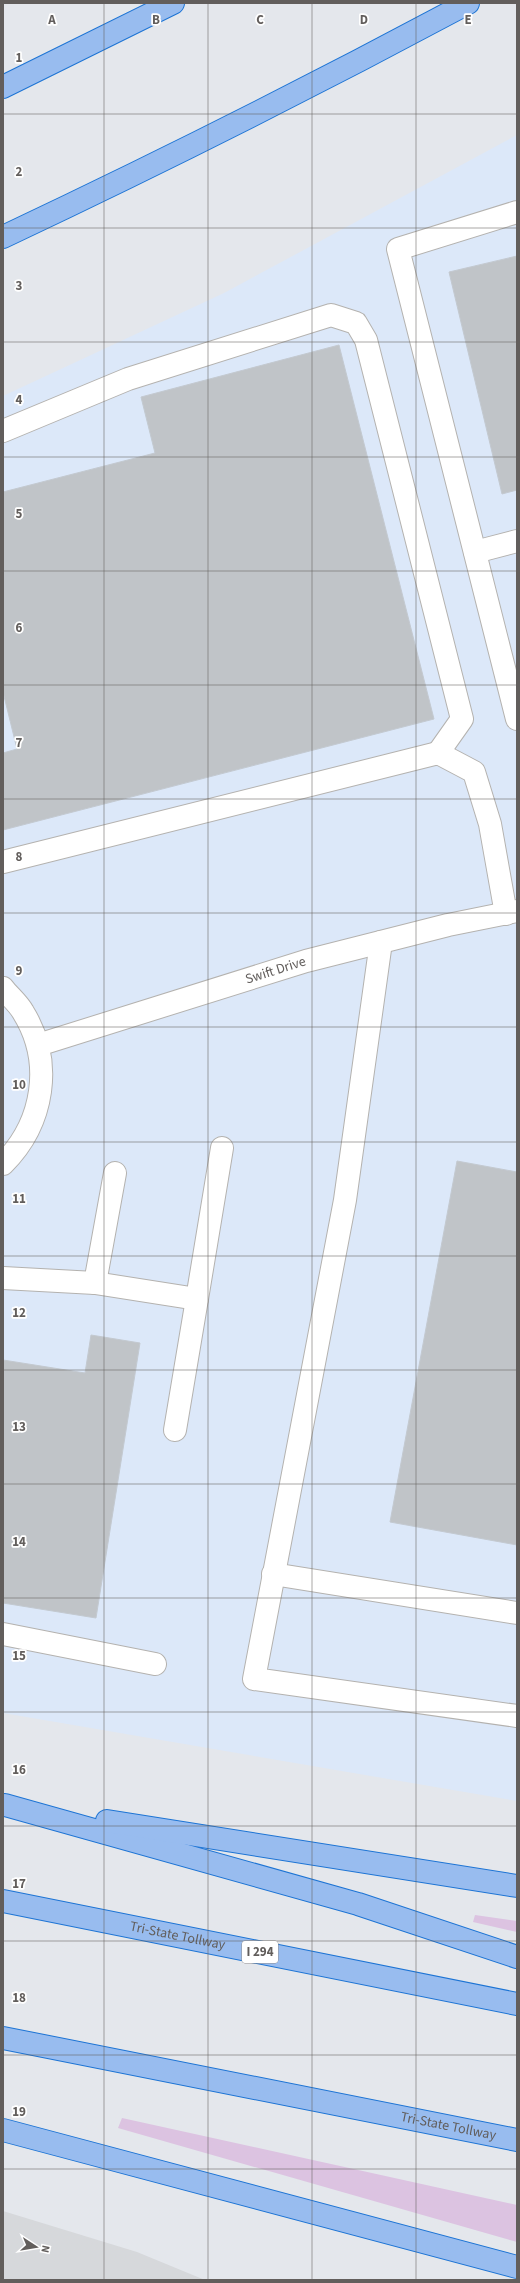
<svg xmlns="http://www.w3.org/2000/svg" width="520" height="2283" viewBox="0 0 520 2283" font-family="'Source Sans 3',sans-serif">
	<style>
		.commercial { fill: #dce8f9 }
		.industrial { fill: #d6d8db }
		.green { fill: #dcc3e1 }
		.building { fill: #c0c4c8; stroke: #c3c9d0 }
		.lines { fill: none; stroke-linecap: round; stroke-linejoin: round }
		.minor-casing { stroke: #b4b2af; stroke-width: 24 }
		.highway-casing { stroke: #1d74d4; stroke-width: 24 }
		.minor { stroke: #fff; stroke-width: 22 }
		.highway { stroke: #98bcef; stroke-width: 22 }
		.grid { fill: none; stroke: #625e5c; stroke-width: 1; stroke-opacity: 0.55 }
		.labels { text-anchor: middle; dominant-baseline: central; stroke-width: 3.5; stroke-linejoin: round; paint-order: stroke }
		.shield { fill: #fff; stroke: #918e8d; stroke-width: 1 }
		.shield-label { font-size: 13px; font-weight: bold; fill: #625e5c }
		.street-label { font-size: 14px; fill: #625e5c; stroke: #fff }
		.grid-label { font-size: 13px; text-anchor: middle; font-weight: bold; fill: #625e5c; stroke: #fff; stroke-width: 3.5; stroke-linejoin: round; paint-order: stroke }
	</style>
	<rect width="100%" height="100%" fill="#e4e7ec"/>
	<path class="commercial" d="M517,135V1801L3,1713V396L224,293Z"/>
	<path class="industrial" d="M3,2211L137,2252L205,2280H3Z"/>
	<path class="green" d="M475,1915L517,1921V1932L473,1922Z
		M122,2118L517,2205V2242L118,2128Z"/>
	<path class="building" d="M517,256V490L502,494L449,272Z
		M339,345L434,719L3,830V753L17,749L3,692V492L155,453L141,397Z
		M457,1161L517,1172V1545L390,1522Z
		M91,1335L140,1343L96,1618L3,1603V1360L85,1373Z"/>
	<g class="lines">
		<g class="minor-casing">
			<g id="minor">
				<path d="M517,212L398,249L517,719"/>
				<path d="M3,431L128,379L331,315L356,323L366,340L462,719L438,753"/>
				<path d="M475,552L517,541"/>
				<path d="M3,862L438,753L474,772L490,824L506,914"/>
				<path d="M381,942L345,1200L254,1679L517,1716"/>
				<path d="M3,988C9,996 18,1003 23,1012C54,1062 44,1123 3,1164"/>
				<path id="s1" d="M38,1045L306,961L448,925L517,911"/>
				<path d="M3,1278L95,1283L197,1299L222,1148"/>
				<path d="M95,1283L115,1173"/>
				<path d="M175,1430L197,1299"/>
				<path d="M273,1574L517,1613"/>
				<path d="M3,1634L155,1664"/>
			</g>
		</g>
		<g class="highway-casing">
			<g id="highway">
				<path d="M3,87L173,3"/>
				<path d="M3,237C160,163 315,85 468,3"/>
				<path d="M5,1805L358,1904L517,1957"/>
				<path d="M107,1821L517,1886"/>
				<path id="s2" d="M3,1901L517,2004"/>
				<path id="s3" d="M3,2038L517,2140"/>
				<path d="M3,2130L517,2267"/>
			</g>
		</g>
		<use href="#minor" class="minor"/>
		<use href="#highway" class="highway"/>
	</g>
	<path class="grid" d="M104,3V2280M208,3V2280M312,3V2280M416,3V2280M3,114H517M3,228H517M3,342H517M3,457H517M3,571H517M3,685H517M3,799H517M3,913H517M3,1027H517M3,1142H517M3,1256H517M3,1370H517M3,1484H517M3,1598H517M3,1712H517M3,1826H517M3,1941H517M3,2055H517M3,2169H517"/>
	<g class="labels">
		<rect class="shield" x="242" y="1941" width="36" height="22" rx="3"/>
		<g class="shield-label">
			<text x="260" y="1952">I 294</text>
		</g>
		<g class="street-label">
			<text stroke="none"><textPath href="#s1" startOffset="249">Swift Drive</textPath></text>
			<text stroke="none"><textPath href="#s2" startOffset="178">Tri-State Tollway</textPath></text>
			<text stroke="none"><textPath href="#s3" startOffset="454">Tri-State Tollway</textPath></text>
		</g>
	</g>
	<g class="grid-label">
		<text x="52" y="24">A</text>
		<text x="156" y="24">B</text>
		<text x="260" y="24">C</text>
		<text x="364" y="24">D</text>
		<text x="468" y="24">E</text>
		<text x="19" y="62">1</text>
		<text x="19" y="176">2</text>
		<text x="19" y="290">3</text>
		<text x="19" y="404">4</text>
		<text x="19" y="518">5</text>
		<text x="19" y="632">6</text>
		<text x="19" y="747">7</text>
		<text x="19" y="861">8</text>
		<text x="19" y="975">9</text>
		<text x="19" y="1089">10</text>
		<text x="19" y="1203">11</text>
		<text x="19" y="1317">12</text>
		<text x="19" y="1431">13</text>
		<text x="19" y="1546">14</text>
		<text x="19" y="1660">15</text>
		<text x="19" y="1774">16</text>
		<text x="19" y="1888">17</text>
		<text x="19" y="2002">18</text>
		<text x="19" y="2116">19</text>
	</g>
	<rect width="520" height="2283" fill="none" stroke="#625e5c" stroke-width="8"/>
	<g transform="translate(36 2247) rotate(102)" stroke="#ffffff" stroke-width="3" paint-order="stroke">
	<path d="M0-3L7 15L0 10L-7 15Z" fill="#625e5c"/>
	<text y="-6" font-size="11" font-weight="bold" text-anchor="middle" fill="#625e5c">N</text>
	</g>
</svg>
